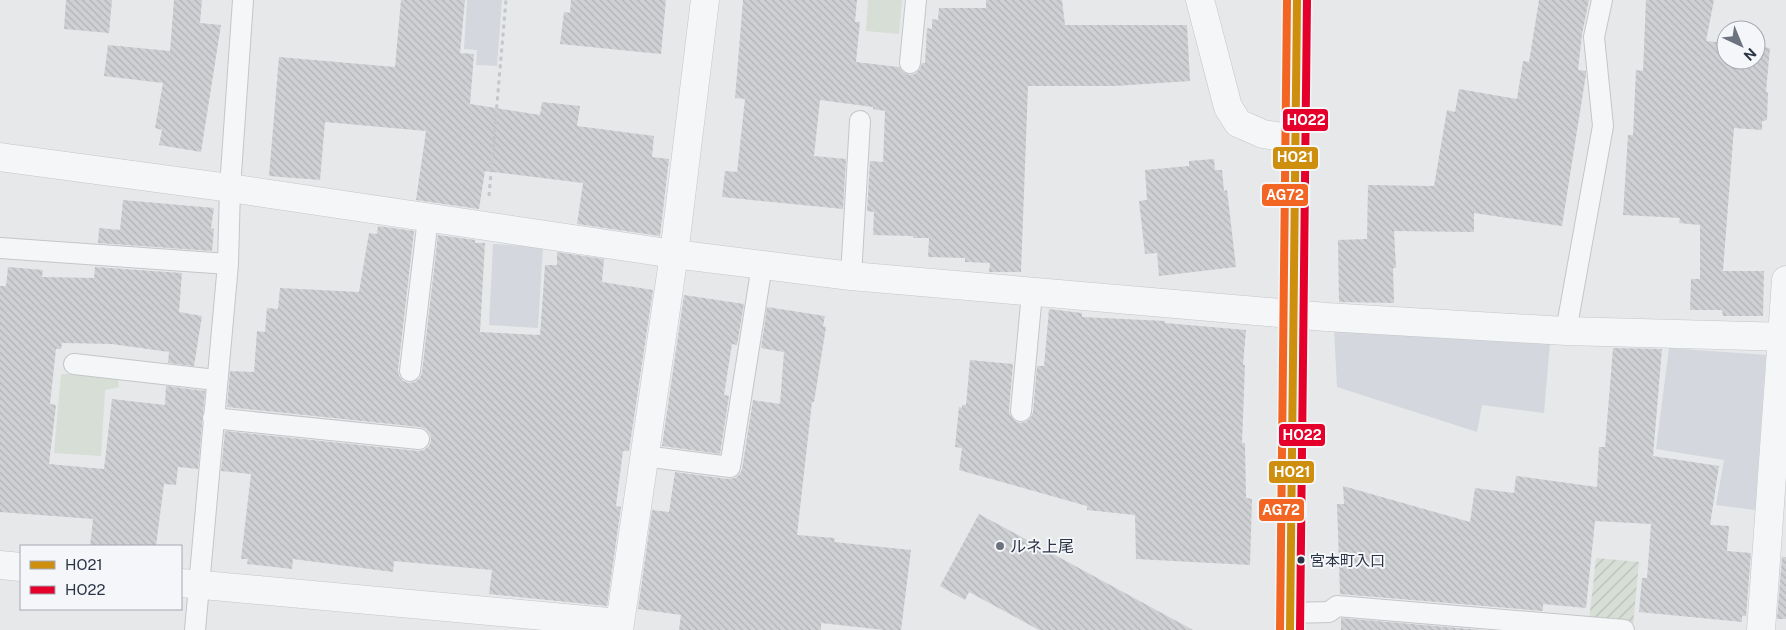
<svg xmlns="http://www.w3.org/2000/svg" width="1786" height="630" viewBox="0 0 1786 630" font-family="'Public Sans','Noto Sans JP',sans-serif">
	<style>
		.built { fill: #d4d7dd }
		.grass { fill: #d6ded6 }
		.garden { fill: url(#garden-furrows) }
		.building { fill: url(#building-back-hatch) }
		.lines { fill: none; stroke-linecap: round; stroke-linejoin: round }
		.lane-casing { stroke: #c4c6c8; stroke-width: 22 }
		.street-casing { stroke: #c4c6c8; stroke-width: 29 }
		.secondary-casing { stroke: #c4c6c8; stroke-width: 29 }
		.path { stroke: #c5c6ca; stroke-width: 3; stroke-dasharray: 4 4; stroke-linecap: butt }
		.lane { stroke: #f5f6f7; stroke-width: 20 }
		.street { stroke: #f5f6f7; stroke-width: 28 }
		.secondary { stroke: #f8f8f8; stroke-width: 28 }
		.bus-1-casing { stroke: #f4f6f9; stroke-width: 11 }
		.bus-2-casing { stroke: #f4f6f9; stroke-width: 11 }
		.bus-3-casing { stroke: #f4f6f9; stroke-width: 11 }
		.bus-1 { stroke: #ce8f0e; stroke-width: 8 }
		.bus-2 { stroke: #e4002b; stroke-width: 8 }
		.bus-3 { stroke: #f26522; stroke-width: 8 }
		.poi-dot { fill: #6c737f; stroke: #f4f6f9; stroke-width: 2 }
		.bus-dot { fill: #2b3445; stroke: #f4f6f9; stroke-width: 2 }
		.labels { text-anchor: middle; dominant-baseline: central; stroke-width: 4; stroke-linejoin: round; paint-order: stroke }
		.bus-label { font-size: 15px; fill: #2b3445; stroke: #f4f6f9; text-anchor: start }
		.poi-label { font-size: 16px; fill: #2b3445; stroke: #f4f6f9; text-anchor: start }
		.line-badge { stroke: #f4f6f9; stroke-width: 2 }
		.badge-label { font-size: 14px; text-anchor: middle; font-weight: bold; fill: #fff }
	</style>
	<defs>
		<pattern id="garden-furrows" width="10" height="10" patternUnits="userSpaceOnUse" patternTransform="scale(1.25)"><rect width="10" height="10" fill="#d6ded6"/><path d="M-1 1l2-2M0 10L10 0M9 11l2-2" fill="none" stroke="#b8bfb9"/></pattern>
		<pattern id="building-back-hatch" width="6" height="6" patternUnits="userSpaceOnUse" patternTransform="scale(1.25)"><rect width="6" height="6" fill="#ced0d3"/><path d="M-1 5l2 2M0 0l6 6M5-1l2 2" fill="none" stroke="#b1b3b6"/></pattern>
	</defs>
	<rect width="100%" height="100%" fill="#e6e8ea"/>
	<path class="built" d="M467,0H502L497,66L476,65L477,50L464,49Z
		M493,244L543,247L538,328L489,325Z
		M1334,330L1550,343L1544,413L1482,405L1477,432L1337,387Z
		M1669,348L1766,355L1755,510L1716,505L1724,460L1656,449Z"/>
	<path class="grass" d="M868,0H902L899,34L866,31Z
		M61,374L117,375L119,387L105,390L101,456L54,453Z"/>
	<path class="garden" d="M1596,558L1639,562L1633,625L1589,621Z"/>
	<path class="building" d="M66,0H112L109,33L64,29Z
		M174,0H202L200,23L221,25L201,152L159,145L162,130L155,128L163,83L104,76L108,45L170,51Z
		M401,0H465L460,53L474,54L470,104L540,115L542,102L580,106L577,126L654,136L652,157L669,159L660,236L577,224L583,183L485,171L479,209L416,200L426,131L325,122L320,180L269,176L279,57L395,67Z
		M571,0H666L661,54L560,44L564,12L570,13Z
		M743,0H857L855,22H860L856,62L899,67L903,72L909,75L915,74L920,69L922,63H925L927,28L932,29V19L938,20L939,8H986V0H1062L1065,25H1187L1190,81L1115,86H1028L1021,272H989L990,263L965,262V258L928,257L929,238H913V236L873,235L874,212L867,211L870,161L883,162L885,111L873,109V107L820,100L814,156L846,159L843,209L722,197L725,171L737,172L745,99L735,98Z
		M1539,0H1589L1582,34L1578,70L1586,71V74L1562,226L1474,213V232L1394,231L1396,268H1393L1394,303L1339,302L1338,240L1367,239L1368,185L1434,186L1447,110L1455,112L1459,89L1517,99L1523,61L1529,62Z
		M1646,0H1714L1706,41L1726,43V60H1756V46L1770,48L1766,92H1768L1767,120L1762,121V130L1734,128L1723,271H1764L1763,316H1723L1722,310H1690L1691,279H1700V225L1679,223L1680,218L1623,215L1628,135H1633L1636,70L1643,71Z
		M1214,159L1215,170H1222L1224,191L1227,190L1236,267L1159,276L1157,253L1145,254L1139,201L1147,200L1145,170L1189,166V161Z
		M123,200L214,208L211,228L214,229L212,251L98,243L99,228L120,230Z
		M378,226L414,231L398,370L399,376L403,381L408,383L415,382L420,378L422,372L438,235L475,240V243H485L480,332L540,335L545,265H557V252L604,259L602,282L653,290L629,451H623L616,506L621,507L607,606L489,594L492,570L394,561L393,572L293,559L292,569L247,564L248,559H241L251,474L221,471L225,431L418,451L424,450L429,446L431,440L430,434L426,429L420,427L227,407L230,371L254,372L257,331L265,332L267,308L278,309L280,288L359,292L369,233L377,234Z
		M8,267L43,270L42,277L94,278L95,267L182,273L179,312L202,316L194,366L168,363L169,352L112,344L62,343L61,349H56L50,404L56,405L49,464L104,469L112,399L165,405L166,386L205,391L198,469L178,467L176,485L164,484L156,546H90L93,519L0,512V286H6Z
		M684,295L744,304L737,345L732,344L724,395L729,396L720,454L662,446Z
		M767,307L825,316L823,326L826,327L814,402H812L797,535L835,538L834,542L911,550L901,630H884L821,623V630H679L681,615L638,609L652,510L669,512L675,472L728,479L735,478L740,474L742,469L753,400L780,404L784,352L761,348Z
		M1049,309L1082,313V317L1165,321V323L1246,330L1243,365H1245L1242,443H1245L1246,498L1252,499L1250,565L1136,559L1135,515L1087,510V506L959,470L962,448L955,447L959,407L962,408V405H966L970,360L1013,364L1009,410L1010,415L1014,420L1019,423L1026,422L1031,417L1033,412L1037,366H1044Z
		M1613,348L1662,349L1653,456L1719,466L1710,525L1729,526L1727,551L1751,553L1746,616H1742V622L1639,612L1642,578H1647L1651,524L1595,521L1586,608L1543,604V611L1340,594L1337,504H1344L1343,486L1470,522L1475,488L1514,493L1516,476L1597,487L1599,447H1605Z
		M979,514L1077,567L1193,630H1039L969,592L965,600L940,586Z
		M1782,557H1786V619H1777Z
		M1341,618L1482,630H1341Z"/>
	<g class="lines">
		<g class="lane-casing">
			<path id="lane" d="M910,63L916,0
				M0,248L228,264
				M851,276L860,121
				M1566,331L1603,126L1594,37L1602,0
				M74,364L216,380
				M410,371L428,218
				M1021,411L1032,293
				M213,418L419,439
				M644,456L730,467L762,265
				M1290,613L1329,612L1337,606L1624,630
				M195,630L228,264L230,188L243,0"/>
		</g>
		<g class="street-casing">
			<path id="street" d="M1200,0L1228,107L1238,123L1263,134L1296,139
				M0,157L230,188L674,254L851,276L1326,317L1566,331L1786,337
				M0,565L21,567
				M181,583L620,623
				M619,630L674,254L705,0
				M1761,630L1786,280"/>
		</g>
		<g class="secondary-casing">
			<path id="secondary" d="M1290,630L1297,0"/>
		</g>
		<path class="path" d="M489,196L506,0"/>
		<use href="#lane" class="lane"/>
		<use href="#street" class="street"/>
		<use href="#secondary" class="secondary"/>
		<g class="bus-1-casing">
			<path id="bus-1" d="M1290,630L1297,0"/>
		</g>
		<g class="bus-2-casing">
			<path id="bus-2" d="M1300,630L1307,0"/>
		</g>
		<g class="bus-3-casing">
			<path id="bus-3" d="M1280,630L1287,0"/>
		</g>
		<use href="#bus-1" class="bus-1"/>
		<use href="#bus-2" class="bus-2"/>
		<use href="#bus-3" class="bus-3"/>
	</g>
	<circle class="poi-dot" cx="1000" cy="546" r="5"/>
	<circle class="bus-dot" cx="1301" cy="560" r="4.5"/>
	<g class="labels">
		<g class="bus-label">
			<text x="1310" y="560">宮本町入口</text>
		</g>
		<g class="poi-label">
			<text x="1010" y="546">ルネ上尾</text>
		</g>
	</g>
	<g class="line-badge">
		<rect x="1282" y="108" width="47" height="24" rx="5" fill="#e4002b"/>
		<rect x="1272" y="146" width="47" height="24" rx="5" fill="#ce8f0e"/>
		<rect x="1261" y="183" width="48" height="24" rx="5" fill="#f26522"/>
		<rect x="1278" y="423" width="48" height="24" rx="5" fill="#e4002b"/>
		<rect x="1268" y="460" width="47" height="24" rx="5" fill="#ce8f0e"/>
		<rect x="1258" y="498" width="47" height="24" rx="5" fill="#f26522"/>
	</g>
	<g class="badge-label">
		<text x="1306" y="125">HO22</text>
		<text x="1295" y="162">HO21</text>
		<text x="1285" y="200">AG72</text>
		<text x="1302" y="440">HO22</text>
		<text x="1292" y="477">HO21</text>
		<text x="1281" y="515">AG72</text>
	</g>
	<rect x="20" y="545" width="162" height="65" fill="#f4f6f9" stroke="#a4a8b1"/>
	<rect x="30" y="561" width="25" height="8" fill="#ce8f0e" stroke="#a4a8b1"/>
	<text x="65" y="570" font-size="15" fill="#2b3445">HO21</text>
	<rect x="30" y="586" width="25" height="8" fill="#e4002b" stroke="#a4a8b1"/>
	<text x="65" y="595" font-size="15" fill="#2b3445">HO22</text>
	<g transform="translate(1741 45) rotate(136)"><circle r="24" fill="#f4f6f9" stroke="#a4a8b1"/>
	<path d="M0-4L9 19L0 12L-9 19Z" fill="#6c737f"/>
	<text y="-8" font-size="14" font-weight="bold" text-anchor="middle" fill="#2b3445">N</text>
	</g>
</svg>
